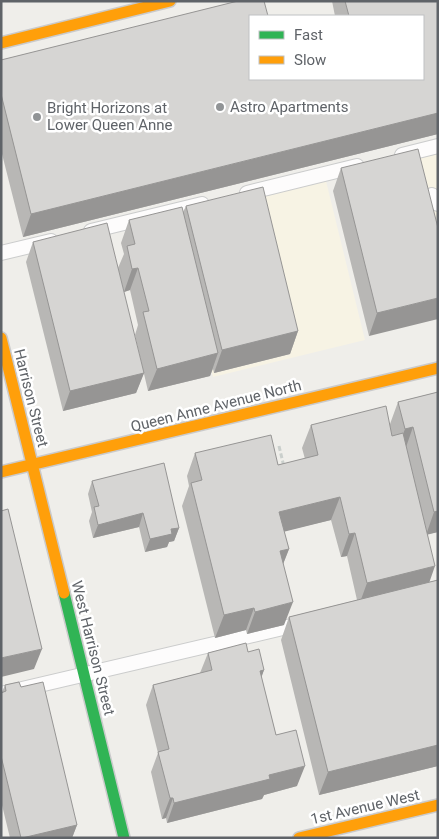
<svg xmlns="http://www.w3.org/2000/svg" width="439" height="839" viewBox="0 0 439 839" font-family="Roboto,sans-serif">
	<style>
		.commercial { fill: #f7f3e4 }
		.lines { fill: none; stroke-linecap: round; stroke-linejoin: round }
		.lane-casing { stroke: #cbcccc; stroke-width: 16 }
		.fast-casing { stroke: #cacacb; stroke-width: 14 }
		.slow-casing { stroke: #cacacb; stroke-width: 14 }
		.path { stroke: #cacfcc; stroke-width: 3; stroke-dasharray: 5 2.5; stroke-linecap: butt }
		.lane { stroke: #fdfcfc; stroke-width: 14 }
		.fast { stroke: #30b455; stroke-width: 11 }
		.slow { stroke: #ff9f0a; stroke-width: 11 }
		.wall { fill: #b8b7b5 }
		.shaded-wall { fill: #969594 }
		.building { fill: #d6d5d3; stroke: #969594 }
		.poi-dot { fill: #919496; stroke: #fff; stroke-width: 2 }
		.labels { text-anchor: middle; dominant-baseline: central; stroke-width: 5; stroke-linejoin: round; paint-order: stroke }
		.poi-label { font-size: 15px; fill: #5f6368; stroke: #fff; text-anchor: start }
		.street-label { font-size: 15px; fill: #5f6368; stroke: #fff }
	</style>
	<rect width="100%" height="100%" fill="#efeeea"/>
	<path class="commercial" d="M438,154V286L407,161Z
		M326,181L365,340L213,377L173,220Z"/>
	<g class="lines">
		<g class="lane-casing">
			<path id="lane" d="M402,155L438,146
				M247,193L357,166
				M432,195L438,204
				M91,231L202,204
				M1,253L51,241
				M1,694L304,623"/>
		</g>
		<g class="fast-casing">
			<path id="fast" d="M64,593L124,838"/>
		</g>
		<g class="slow-casing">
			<path id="slow" d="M1,43L170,1
				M1,338L64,593
				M1,472L438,368
				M299,838L438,805"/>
		</g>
		<path class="path" d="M279,446L284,467"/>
		<use href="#lane" class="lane"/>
		<use href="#fast" class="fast"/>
		<use href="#slow" class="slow"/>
	</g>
	<path class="wall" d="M332,1H438V134L23,237L1,150V60L250,79L423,16H335Z
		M341,168L438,228L369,336L333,191Z
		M186,206L298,331L290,354L214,373L213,369L210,376L148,391L135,335L138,325L130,290L124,292L118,268L124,254L121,243L129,220L183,212Z
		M33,242L144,373L136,393L63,411L26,262Z
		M438,392V532L428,534L429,582L438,580V766L319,795L281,640L289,617L357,600L347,556L341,557L331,520L284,531L289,549L283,564L284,625L247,634L246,630L215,638L182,506L189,486L187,476L195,453L278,465L305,459L302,448L311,425L390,424L398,402Z
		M92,481L179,528L174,541L169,542L167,547L145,552L139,527L93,538L89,521L92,512L88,494Z
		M248,652L264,670L261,677L276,735L297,786L264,795L262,799L167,823L166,818L162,819L151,772L158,753L146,705L153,685L200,673L208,653Z
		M5,685L21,687L77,825L72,838H10L1,801V693L2,692Z"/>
	<path class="shaded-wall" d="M438,113V134L23,237L31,214Z
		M138,268L130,290L124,292L132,269Z
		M438,298V319L369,336L377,313Z
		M298,331L290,354L214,373L222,350Z
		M218,353L210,376L148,391L157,369Z
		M144,373L136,393L63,411L70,391Z
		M413,427L405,450L396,452L405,429Z
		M340,497L331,520L271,535L279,512Z
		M438,511V532L426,535L434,512Z
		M143,513L139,527L93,538L98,525Z
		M179,528L174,541L169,542L167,547L145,552L150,539L171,529Z
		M355,533L347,556L341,557L349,534Z
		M289,549L280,572V551Z
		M435,566L427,589L359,605L367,583Z
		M293,602L284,625L247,634L255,612Z
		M254,608L246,630L215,638L224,615Z
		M42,649L34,669L1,677V658Z
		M264,670L257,690L260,671Z
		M438,745V766L319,795L328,772Z
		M305,766L297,786L264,795L262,799L167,823L174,803L269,775Z
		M170,798H173L166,818L162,819Z
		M77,825L72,838H22Z"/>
	<path class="building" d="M238,1H264L268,16H250V79H423V16H349L345,1H438V113L31,214L1,94V60Z
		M418,149L438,228V298L377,313L341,168Z
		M263,187L298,331L222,350L186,206Z
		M182,207L218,353L157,369L143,312L149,311L138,268L132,269L127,246L135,244L129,220Z
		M107,223L144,373L70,391L33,242Z
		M438,392V511L434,512L413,427L405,429L398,402Z
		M386,406L392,436L403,433L435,566L367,583L355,533L349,534L340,497L279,512L289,549L280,551L293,602L255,612L254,608L224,615L191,483L202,480L195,453L271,435L278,465L318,455L311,425Z
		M164,463L179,528L171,529L172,534L150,539L143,513L98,525L94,507L99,506L92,481Z
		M8,509L42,649L1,658V511Z
		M438,580V745L328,772L289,617Z
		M246,643L248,652L259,649L264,670L260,671L276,735L296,730L305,766L269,775L270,779L174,803L173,798H170L158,752L169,749L153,685L212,670L208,653Z
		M19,682L21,687L43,682L77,825L22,838H21L1,756V693L6,691L5,685Z"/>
	<g class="poi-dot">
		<circle cx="220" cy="107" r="5"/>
		<circle cx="37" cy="117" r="5"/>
	</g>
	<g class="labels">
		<g class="poi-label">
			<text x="230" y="107">Astro Apartments</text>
			<text x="47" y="108">Bright Horizons at<tspan x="47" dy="17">Lower Queen Anne</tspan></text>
		</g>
		<g class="street-label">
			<text transform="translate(31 398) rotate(76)">Harrison Street</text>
			<text transform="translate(216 406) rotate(-14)">Queen Anne Avenue North</text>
			<text transform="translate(93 648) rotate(76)">West Harrison Street</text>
			<text transform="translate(365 807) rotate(-13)">1st Avenue West</text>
		</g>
	</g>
	<rect width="439" height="839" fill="none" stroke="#5f6368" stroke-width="5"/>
	<rect x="249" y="15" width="175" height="65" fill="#ffffff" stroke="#bfc1c3"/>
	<rect x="259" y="31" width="25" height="8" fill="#30b455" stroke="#bfc1c3"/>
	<text x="294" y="40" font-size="15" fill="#5f6368">Fast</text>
	<rect x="259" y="56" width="25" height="8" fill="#ff9f0a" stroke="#bfc1c3"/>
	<text x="294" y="65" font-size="15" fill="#5f6368">Slow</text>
</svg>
